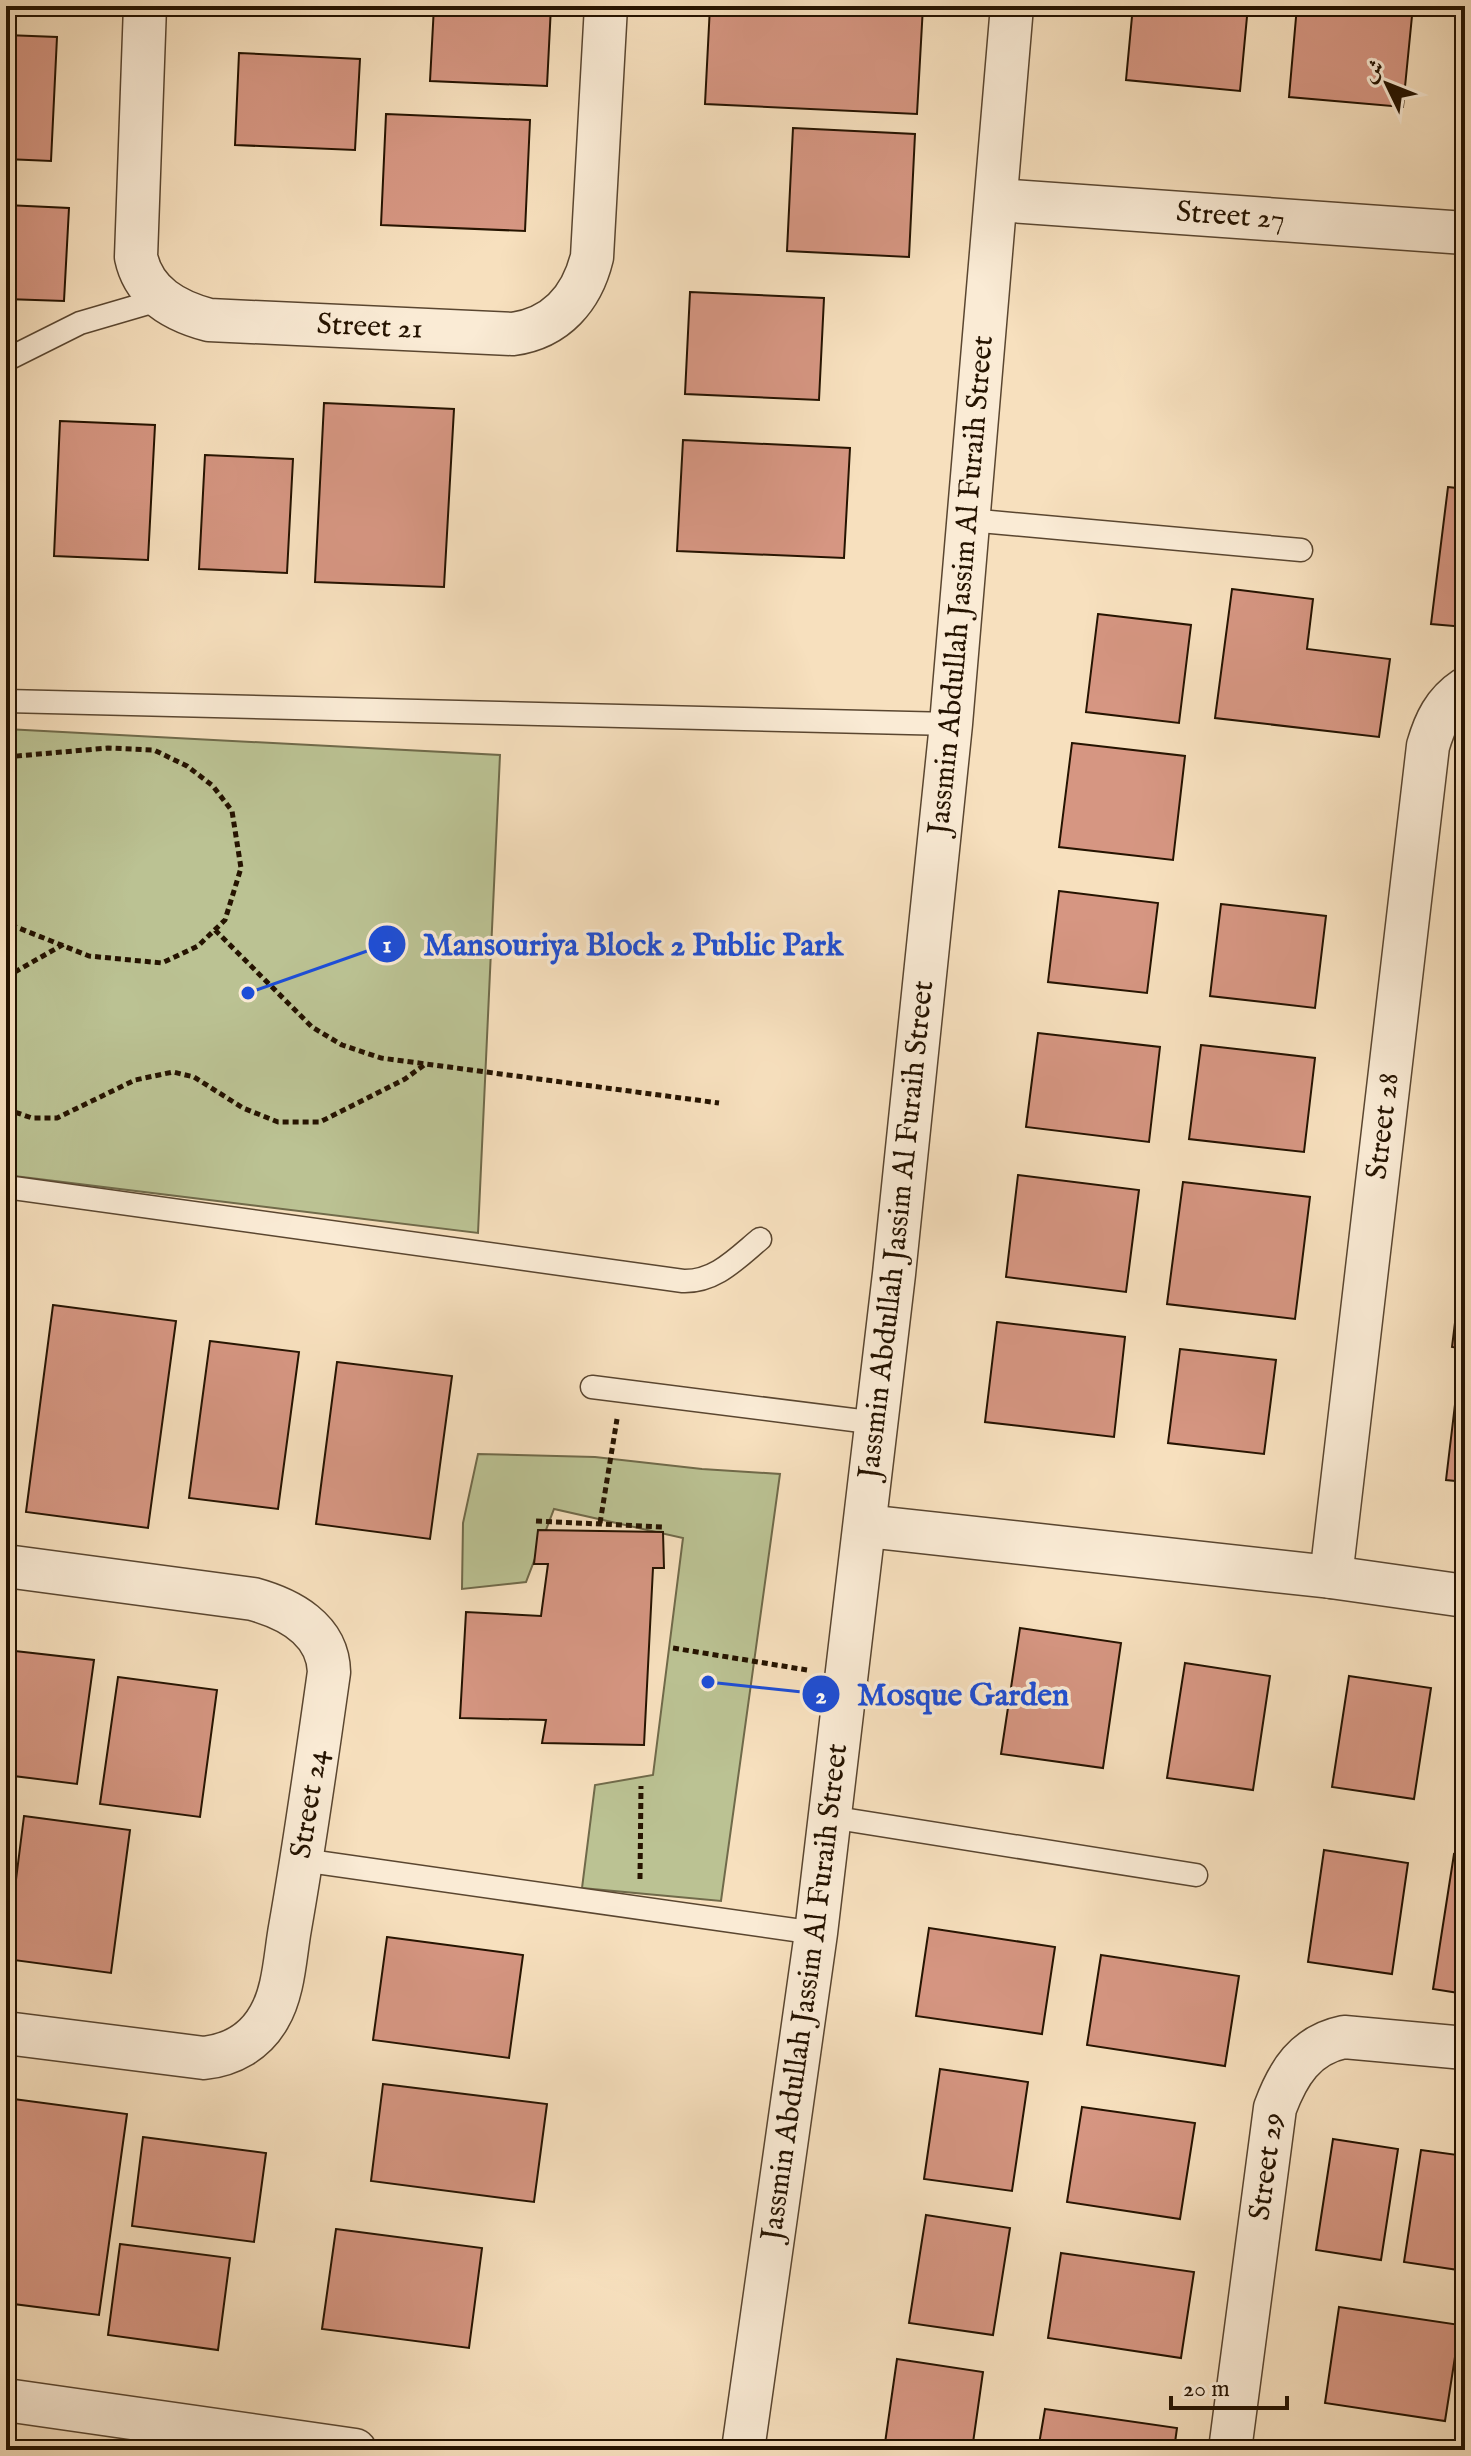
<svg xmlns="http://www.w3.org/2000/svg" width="1471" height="2456" viewBox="0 0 1471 2456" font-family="'IM FELL English',Amiri,serif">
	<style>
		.green { fill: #bbc293; stroke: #706a4a; stroke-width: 2 }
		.building { fill: #d69682; stroke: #251300; stroke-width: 2 }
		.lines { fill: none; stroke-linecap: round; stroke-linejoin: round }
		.lane-casing { stroke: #5a4630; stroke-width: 25 }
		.street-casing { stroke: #5a4630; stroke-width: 45 }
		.path { stroke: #251300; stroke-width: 5; stroke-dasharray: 6 4; stroke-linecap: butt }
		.lane { stroke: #faebd5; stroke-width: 22 }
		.street { stroke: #faebd5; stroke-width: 42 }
		.labels { text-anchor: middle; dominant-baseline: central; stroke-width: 7; stroke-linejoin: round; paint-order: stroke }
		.street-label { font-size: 30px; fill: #251300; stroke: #faebd5 }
		.leader { fill: none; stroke: #1d4ed8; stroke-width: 3 }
		.callout-dot { fill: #1d4ed8; stroke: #faebd5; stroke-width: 3 }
		.mark-label { font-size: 24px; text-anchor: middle; font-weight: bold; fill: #fff }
		.callout-label { font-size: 32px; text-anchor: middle; font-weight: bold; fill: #1d4ed8; stroke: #faebd5; stroke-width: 7; stroke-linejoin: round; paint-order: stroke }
	</style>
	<rect width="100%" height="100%" fill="#f7e0be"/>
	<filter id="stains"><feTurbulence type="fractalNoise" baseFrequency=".0025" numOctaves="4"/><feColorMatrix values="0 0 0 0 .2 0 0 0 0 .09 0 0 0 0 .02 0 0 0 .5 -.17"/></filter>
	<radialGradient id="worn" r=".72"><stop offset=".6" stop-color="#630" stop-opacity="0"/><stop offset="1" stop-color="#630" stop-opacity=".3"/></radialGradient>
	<path class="green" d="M6,729L500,755L478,1233L6,1175Z
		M478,1454L595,1457L702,1469L780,1474L721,1901L582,1888L595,1785L653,1775L683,1538L554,1509L526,1582L462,1589L463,1523Z"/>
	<path class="building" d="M6,6H73V10Z
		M250,6H363L362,11Z
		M434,6H551L547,86L430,81Z
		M710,6H923L917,114L705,104Z
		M1133,6H1248L1240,91L1126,80Z
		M1297,6L1412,16L1403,107L1289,97Z
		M6,35L57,37L51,161L6,159Z
		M239,53L360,59L355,150L235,145Z
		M386,114L530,120L525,231L381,225Z
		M793,128L915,134L909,257L787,251Z
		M6,205L69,208L64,301L6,299Z
		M690,292L824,298L819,400L685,394Z
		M324,403L454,409L444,587L315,582Z
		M60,421L155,425L148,560L54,556Z
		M683,440L850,448L844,558L677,551Z
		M205,455L293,459L287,573L199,569Z
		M1448,487L1465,489V627L1431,624Z
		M1232,589L1313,599L1307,649L1390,659L1379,737L1215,718Z
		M1098,614L1191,625L1179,723L1086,712Z
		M1072,743L1185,756L1173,860L1059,847Z
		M1059,891L1158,903L1147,993L1048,982Z
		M1221,904L1326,916L1315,1008L1210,996Z
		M1038,1033L1160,1047L1149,1142L1026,1127Z
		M1201,1045L1315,1058L1304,1152L1189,1139Z
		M1018,1175L1139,1190L1126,1292L1006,1277Z
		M1183,1182L1310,1197L1295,1319L1167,1304Z
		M1465,1242V1349L1452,1347Z
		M53,1305L176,1321L148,1528L26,1512Z
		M997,1322L1125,1337L1114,1437L985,1422Z
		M210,1341L299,1352L278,1509L189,1498Z
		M1180,1349L1276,1360L1264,1454L1168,1443Z
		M337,1362L452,1376L430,1539L316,1524Z
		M1456,1396L1465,1397V1482L1446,1480Z
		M538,1530L663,1532L664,1568H653L644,1745L542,1743L546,1720L460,1718L466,1612L541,1616L548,1564H534Z
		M1020,1628L1121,1643L1103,1768L1001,1754Z
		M6,1650L94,1660L77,1784L6,1775Z
		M1185,1663L1270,1676L1253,1790L1167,1778Z
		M1349,1676L1431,1688L1414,1799L1332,1787Z
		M118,1677L217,1690L200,1817L100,1804Z
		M24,1816L130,1830L111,1973L6,1959Z
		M1324,1850L1408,1863L1392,1974L1308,1962Z
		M1454,1854L1465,1856V1994L1433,1989Z
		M929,1928L1055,1947L1042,2034L916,2016Z
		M387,1937L523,1955L509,2058L373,2040Z
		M1101,1955L1239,1976L1225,2066L1087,2045Z
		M940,2069L1028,2082L1012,2191L924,2179Z
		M383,2084L547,2104L534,2202L371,2181Z
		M6,2098L127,2114L99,2315L6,2303Z
		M1082,2107L1195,2123L1180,2219L1067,2202Z
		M143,2137L266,2153L254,2242L132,2226Z
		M1333,2139L1398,2149L1381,2260L1316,2250Z
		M1421,2150L1465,2156V2271L1404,2262Z
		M926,2215L1010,2228L993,2335L909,2323Z
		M336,2229L482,2248L469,2348L322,2329Z
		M120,2244L230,2258L218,2350L108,2335Z
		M1061,2253L1194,2272L1181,2358L1048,2338Z
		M1339,2307L1460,2325L1445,2421L1325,2403Z
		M897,2359L983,2372L972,2450H884Z
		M1045,2409L1177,2428L1174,2450H1038Z"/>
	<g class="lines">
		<g class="lane-casing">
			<path id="lane" d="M6,360L80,323L162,299
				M969,520L1301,550
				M6,701L951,724
				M6,1187L683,1281C715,1282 736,1259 760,1239
				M592,1387L877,1423
				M830,1817L1196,1875
				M302,1860L816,1933"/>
		</g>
		<g class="street-casing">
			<g id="street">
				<path id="s1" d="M145,6L136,257C144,294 175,311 209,320L513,334C556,328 582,298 592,257L606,6"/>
				<path id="s2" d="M997,200L1465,233"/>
				<path d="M866,1526L1331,1577L1465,1596"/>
				<path d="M6,1566L253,1599C289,1609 328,1629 329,1672C317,1757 305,1843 290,1928C285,1956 284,1992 269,2017C255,2042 231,2055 204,2058L6,2033"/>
				<path id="s3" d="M1331,1577L1428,746C1435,722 1444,703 1465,689"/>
				<path d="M6,2400L355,2450"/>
				<path id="s4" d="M743,2450L816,1933L894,1274L951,724L1012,6"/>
				<path id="s5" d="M1230,2450L1275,2108C1288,2073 1305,2045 1344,2037L1465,2048"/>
			</g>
		</g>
		<path class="path" d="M6,757L108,748L154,750L187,766L213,786L232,811L241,868L225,920L198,946L162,963L89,956L6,923
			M215,930L312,1027L342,1045L381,1058L719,1103
			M6,977L64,944
			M6,1109L32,1118H57L135,1080L173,1072L194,1077L243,1108L278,1122H320L405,1079L424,1065
			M536,1521L663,1527
			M600,1523L617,1419
			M673,1648L807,1670
			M640,1879L641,1786"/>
		<use href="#lane" class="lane"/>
		<use href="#street" class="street"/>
	</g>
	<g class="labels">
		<g class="street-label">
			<text stroke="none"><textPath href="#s2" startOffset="234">Street 27</textPath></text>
			<text stroke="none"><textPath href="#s1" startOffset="514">Street 21</textPath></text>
			<text stroke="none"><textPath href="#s4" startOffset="1878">Jassmin Abdullah Jassim Al Furaih Street</textPath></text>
			<text stroke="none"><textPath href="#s3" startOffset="454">Street 28</textPath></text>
			<text stroke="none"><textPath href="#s4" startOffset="1230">Jassmin Abdullah Jassim Al Furaih Street</textPath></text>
			<text transform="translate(310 1804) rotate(-81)">Street 24</text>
			<text stroke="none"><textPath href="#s4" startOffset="462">Jassmin Abdullah Jassim Al Furaih Street</textPath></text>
			<text stroke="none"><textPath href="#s5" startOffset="286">Street 29</textPath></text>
		</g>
	</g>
	<path class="leader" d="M248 993L387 944M708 1682L821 1694"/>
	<g class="callout-dot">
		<circle cx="248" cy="993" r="8"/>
		<circle cx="708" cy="1682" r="8"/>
		<circle cx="387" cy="944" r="20"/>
		<circle cx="821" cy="1694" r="20"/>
	</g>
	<g class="mark-label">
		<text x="387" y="952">1</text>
		<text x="821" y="1703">2</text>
	</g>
	<g class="callout-label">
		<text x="633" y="955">Mansouriya Block 2 Public Park</text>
		<text x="963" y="1705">Mosque Garden</text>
	</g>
	<rect width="1471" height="2456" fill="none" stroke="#f7e0be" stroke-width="32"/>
	<rect x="8" y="8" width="1455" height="2440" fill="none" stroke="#251300" stroke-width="4"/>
	<rect x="16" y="16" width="1439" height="2424" fill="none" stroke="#251300" stroke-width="2"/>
	<g transform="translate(1387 84) rotate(313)" stroke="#faebd5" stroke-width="6" paint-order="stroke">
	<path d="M0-6L14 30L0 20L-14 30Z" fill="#251300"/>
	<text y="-12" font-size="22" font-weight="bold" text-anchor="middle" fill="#251300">ش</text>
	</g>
	<path d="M1171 2396v12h116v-12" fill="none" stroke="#251300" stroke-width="4"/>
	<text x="1183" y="2396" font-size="24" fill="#251300" stroke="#faebd5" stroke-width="6" paint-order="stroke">20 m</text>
	<rect width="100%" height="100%" filter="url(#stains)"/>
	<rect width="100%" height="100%" fill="url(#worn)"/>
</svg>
